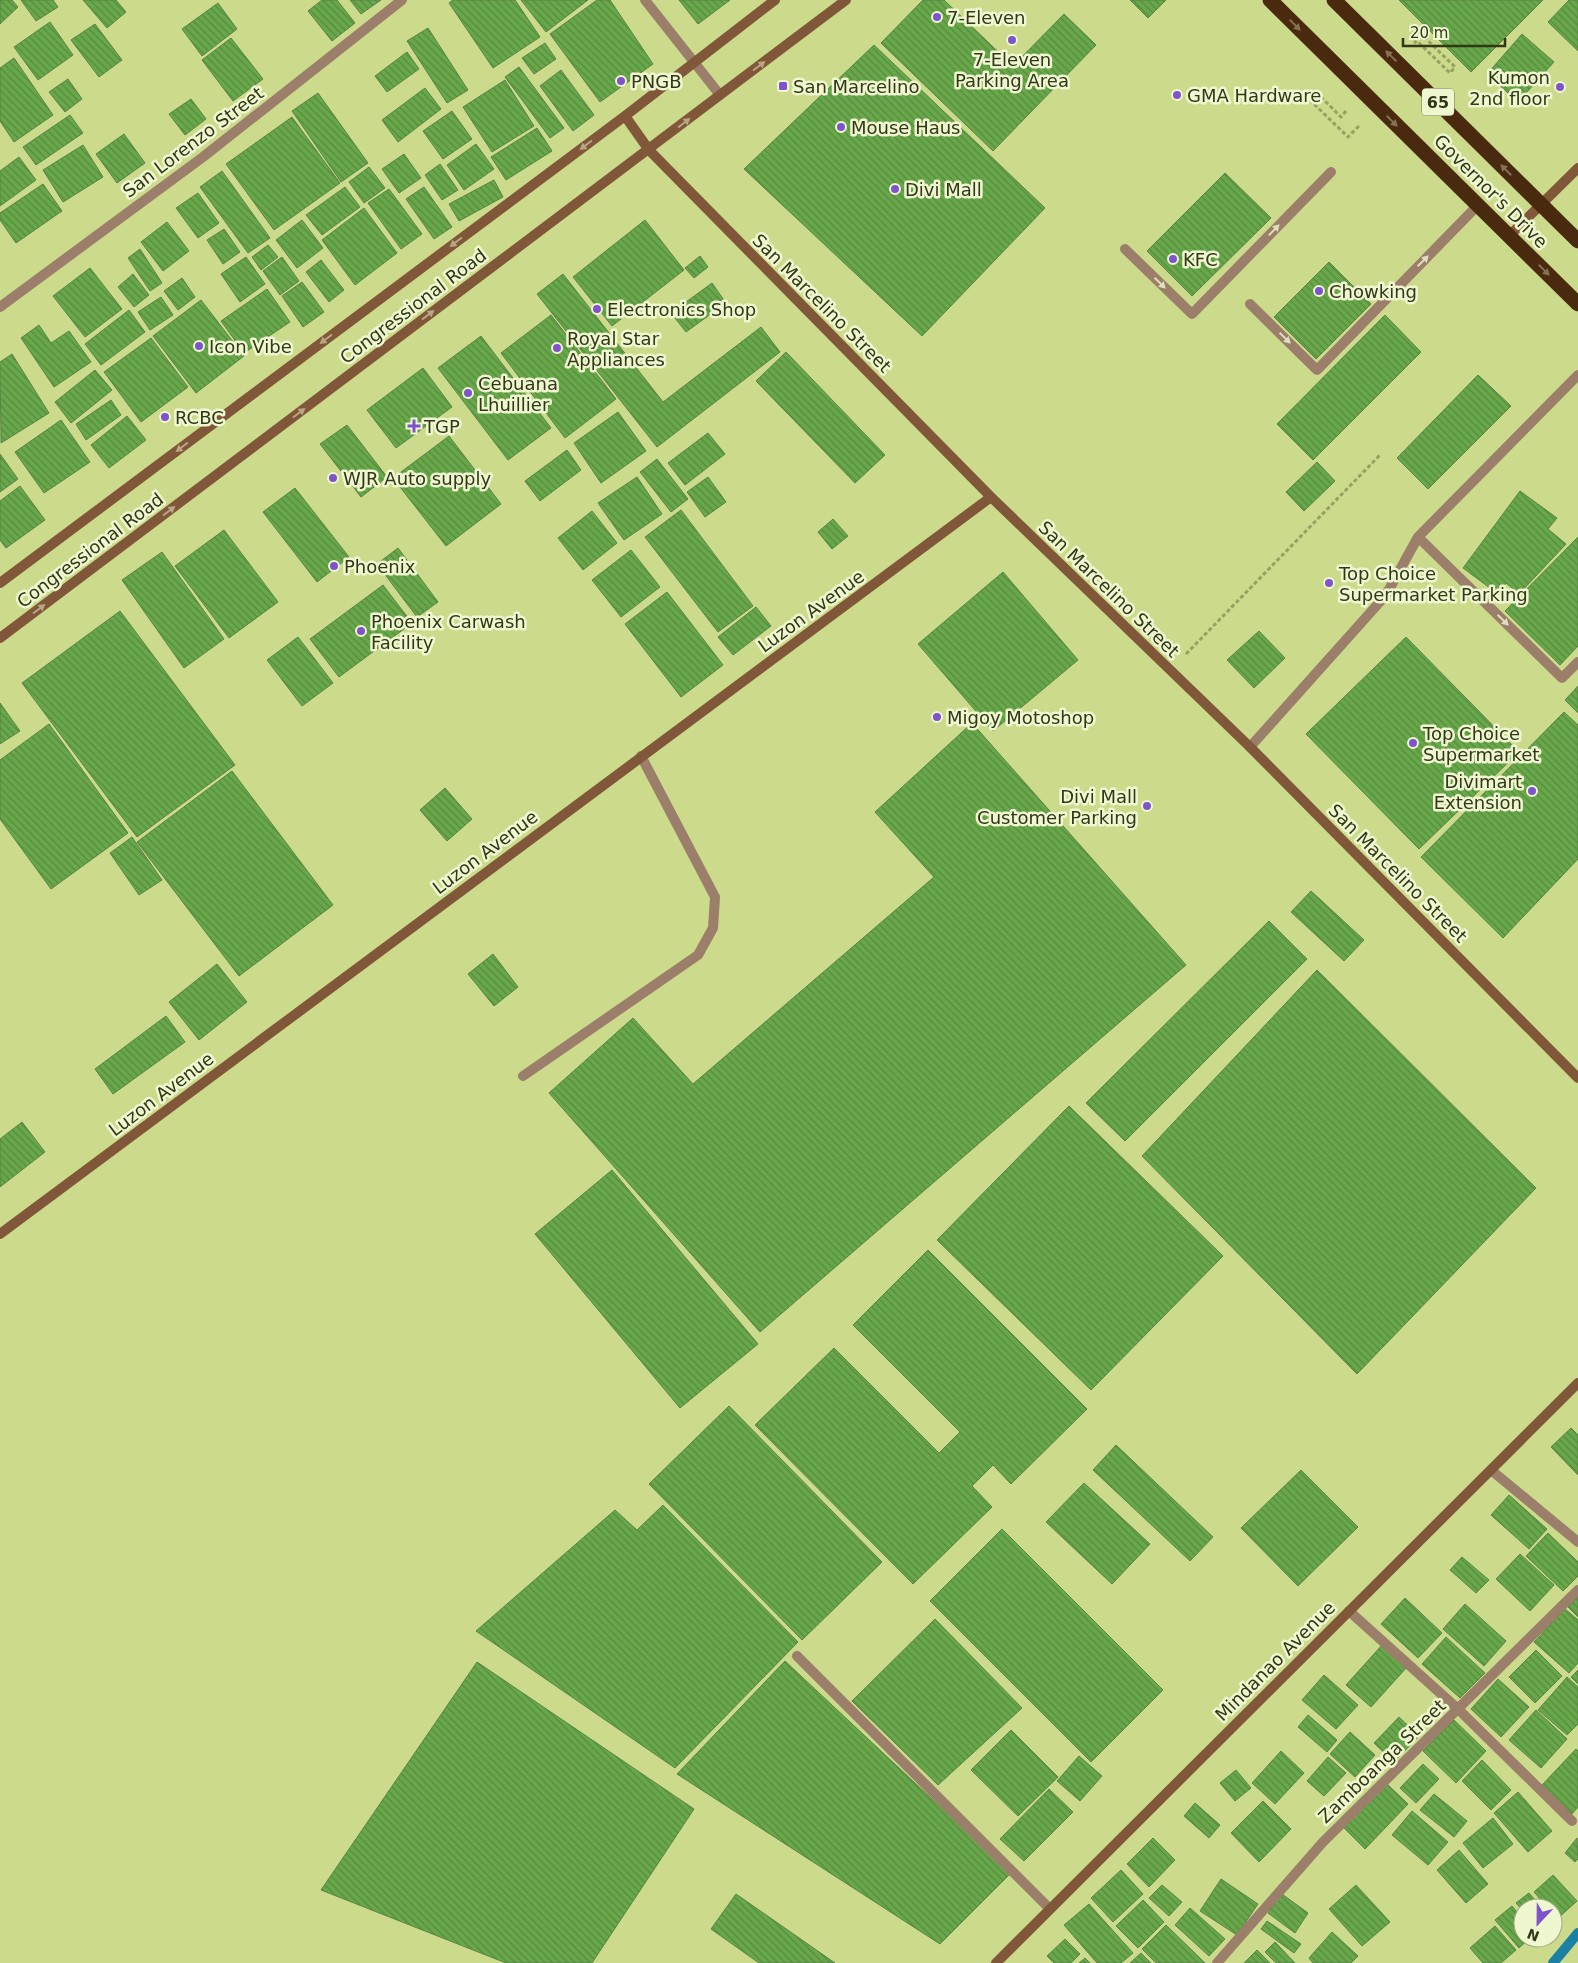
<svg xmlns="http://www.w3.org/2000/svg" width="1578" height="1963" viewBox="0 0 1578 1963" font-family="'DejaVu Sans',sans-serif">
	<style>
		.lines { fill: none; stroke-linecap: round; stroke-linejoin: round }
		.stream { stroke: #1a81a4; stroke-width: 10 }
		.building { fill: url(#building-back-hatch); stroke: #598446 }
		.path { stroke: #96a162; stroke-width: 3; stroke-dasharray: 4 2.5; stroke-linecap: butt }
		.lane { stroke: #9b7f6a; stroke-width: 10 }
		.street { stroke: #9b7f6a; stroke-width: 10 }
		.secondary { stroke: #805738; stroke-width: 10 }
		.highway { stroke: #4a2a0f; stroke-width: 15 }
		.oneway { fill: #847253 }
		.oneway2 { fill: #b8a784 }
		.oneway3 { fill: #dedfbc }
		.poi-dot { fill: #7f53cc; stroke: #eff7d0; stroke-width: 2 }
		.labels { text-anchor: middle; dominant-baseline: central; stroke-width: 5; stroke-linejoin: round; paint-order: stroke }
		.shield { fill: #eff7d0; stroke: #6b714e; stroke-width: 1 }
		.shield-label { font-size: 16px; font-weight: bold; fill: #323717 }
		.poi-label { font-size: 18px; fill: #323717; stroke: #eff7d0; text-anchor: start }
		.street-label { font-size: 18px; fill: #323717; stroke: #eff7d0 }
	</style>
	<defs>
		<pattern id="building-back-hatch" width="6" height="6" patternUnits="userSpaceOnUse" patternTransform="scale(1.25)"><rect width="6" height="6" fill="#68a84b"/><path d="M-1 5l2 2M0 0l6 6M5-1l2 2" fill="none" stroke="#568a3d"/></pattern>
	</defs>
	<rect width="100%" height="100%" fill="#ccda8b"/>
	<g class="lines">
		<path class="stream" d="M1553,1963L1578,1933"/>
	</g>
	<path class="building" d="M0,0H12L18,7L0,24Z
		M21,0H53L58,7L36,21Z
		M83,0H116L126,12L107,28Z
		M322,0H337L355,23L332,41L308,11Z
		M350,0H381L361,14Z
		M453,0H515L540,37L493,68L449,3Z
		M521,0H588L546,32Z
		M597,0H610L653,64L600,102L550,34Z
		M679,0H730L698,24Z
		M923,0H944L1013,66L1064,14L1096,45L993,151L881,43Z
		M1130,0H1166L1148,18Z
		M1399,0H1543L1471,72Z
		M1569,0H1578V51L1548,22Z
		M218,3L237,29L202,56L182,29Z
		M50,22L73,55L38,80L14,47Z
		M95,24L122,60L99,77L71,40Z
		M428,28L468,90L447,103L407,41Z
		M1522,34L1554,62L1518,102L1487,74Z
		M231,38L263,79L233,101L202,60Z
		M545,43L556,59L534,74L522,58Z
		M874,45L1045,208L922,336L744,169Z
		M407,52L419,69L387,92L375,76Z
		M14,58L53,115L14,142L0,121V68Z
		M519,67L564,128L550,138L505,77Z
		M561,70L594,115L573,131L540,86Z
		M68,79L82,99L65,112L49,92Z
		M505,80L534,126L492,152L463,107Z
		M425,88L441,109L398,142L382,120Z
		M318,93L368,163L341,182L292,111Z
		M191,99L206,119L185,135L169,114Z
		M452,111L472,139L443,159L423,131Z
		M70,115L83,133L36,165L23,147Z
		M292,117L340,183L274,230L226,164Z
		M537,128L552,151L506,180L491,157Z
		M124,134L145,163L117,183L96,154Z
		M476,144L494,169L464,190L447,165Z
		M83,145L103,177L63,202L43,170Z
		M404,154L421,178L399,193L382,169Z
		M19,157L36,180L0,206V171Z
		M440,164L458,190L442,200L425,175Z
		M369,167L385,188L364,203L349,182Z
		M222,171L270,238L248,253L200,187Z
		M1225,173L1271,218L1192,296L1147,251Z
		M494,180L503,197L459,221L449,204Z
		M43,184L62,211L16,243L0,220V213Z
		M345,187L360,207L322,235L306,215Z
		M424,187L452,227L434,239L406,199Z
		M389,189L422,234L401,249L368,203Z
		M198,193L219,223L198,238L176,208Z
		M364,208L397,253L355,285L322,240Z
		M302,220L323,248L297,268L276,240Z
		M645,220L684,270L612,326L573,277Z
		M167,222L189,251L163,271L141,242Z
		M224,229L240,252L223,264L207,240Z
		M268,245L278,257L261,270L252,257Z
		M140,249L162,283L150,291L128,258Z
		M700,256L708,267L694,278L685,268Z
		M246,257L265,284L240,302L221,274Z
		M282,257L299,281L280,295L263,271Z
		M321,260L344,290L329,302L306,272Z
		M1329,262L1371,304L1316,359L1274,317Z
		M90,268L122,309L85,337L53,296Z
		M133,274L149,295L134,307L118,287Z
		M563,274L663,402L761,327L780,352L657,447L537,294Z
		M182,278L195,297L178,310L164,291Z
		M302,282L324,312L303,327L282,296Z
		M712,283L726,303L686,332L671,313Z
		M267,289L290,322L244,353L221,321Z
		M161,297L173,315L150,330L138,312Z
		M201,300L244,356L196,393L153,336Z
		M129,310L145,332L101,365L85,344Z
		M551,315L616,399L565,438L501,353Z
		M1385,315L1421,352L1313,460L1277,424Z
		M39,325L51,343L69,331L91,362L54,387L21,338Z
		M481,336L551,428L508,460L438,368Z
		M151,338L188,387L141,422L104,372Z
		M786,352L885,455L855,483L756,381Z
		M12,354L49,413L1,443L0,362Z
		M423,368L452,407L396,448L367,410Z
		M95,370L112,390L71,423L55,402Z
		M1478,375L1511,406L1428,489L1397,458Z
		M111,400L121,415L86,440L76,424Z
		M618,412L646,451L601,483L574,443Z
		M127,416L146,440L109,468L91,445Z
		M61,420L90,462L44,493L15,452Z
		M347,425L387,477L361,497L320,444Z
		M708,433L725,454L685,485L668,463Z
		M449,436L501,504L446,546L393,478Z
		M567,450L581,470L540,501L525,481Z
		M0,454L18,479L0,492Z
		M657,459L688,499L671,512L640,472Z
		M1317,462L1335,481L1304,511L1286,492Z
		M637,477L662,514L624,540L598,503Z
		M708,477L726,502L705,517L687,492Z
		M20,486L45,520L6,548L0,540V501Z
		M295,488L349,557L317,582L263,512Z
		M1520,491L1557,518L1548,529L1566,544L1519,594L1506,583L1498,594L1463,568Z
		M681,510L753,606L718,632L645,537Z
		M592,511L617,543L583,570L558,538Z
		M833,519L848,536L832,549L818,532Z
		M224,530L278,602L229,638L175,566Z
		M1578,537V646L1560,665L1505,611Z
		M398,548L438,602L417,617L377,564Z
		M631,550L660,587L621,617L592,580Z
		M162,552L224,639L184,668L122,580Z
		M1003,572L1078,660L993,731L918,644Z
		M383,585L412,623L339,677L310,639Z
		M667,592L723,665L681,697L625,624Z
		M756,607L771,626L733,655L718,637Z
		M120,611L235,765L137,837L22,683Z
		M1259,631L1285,658L1254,688L1227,660Z
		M298,637L333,683L302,706L267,660Z
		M1406,637L1519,752L1419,849L1306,734Z
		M1578,686V713L1565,700Z
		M0,703L20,731L0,744Z
		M1564,712L1578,725V859L1503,938L1421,857Z
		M972,723L1186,965L760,1332L549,1093L633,1018L693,1084L934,877L875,812Z
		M49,724L128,833L51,889L0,819V760Z
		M232,771L333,905L239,976L137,842Z
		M445,788L472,819L447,841L420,810Z
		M132,837L162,880L139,895L110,853Z
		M1311,891L1364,940L1344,961L1291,912Z
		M1269,921L1307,959L1125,1141L1086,1103Z
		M493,954L518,987L494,1006L468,974Z
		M217,964L247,1002L199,1040L169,1002Z
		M1317,970L1536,1188L1357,1374L1142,1156Z
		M166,1016L185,1042L113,1094L95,1069Z
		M1069,1106L1223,1256L1091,1390L937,1240Z
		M22,1122L45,1152L0,1187V1139Z
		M612,1170L758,1344L680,1408L535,1234Z
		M928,1250L1087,1409L1011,1484L993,1465L972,1486L992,1507L913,1584L755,1425L834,1348L939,1453L960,1432L853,1325Z
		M729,1406L882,1562L802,1640L649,1484Z
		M1571,1428L1578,1435V1475L1551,1447Z
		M1116,1445L1213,1537L1190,1561L1093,1470Z
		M1301,1470L1358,1527L1298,1586L1241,1528Z
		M1084,1483L1150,1544L1112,1584L1046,1522Z
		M1509,1495L1547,1529L1529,1549L1491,1515Z
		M663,1505L798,1642L675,1768L476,1631L615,1510L637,1530Z
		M1002,1529L1163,1690L1091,1762L930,1601Z
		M1548,1533L1578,1562V1576L1563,1591L1526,1556Z
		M1520,1554L1554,1585L1530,1611L1496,1579Z
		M1462,1557L1489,1580L1476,1593L1450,1570Z
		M1578,1597V1617L1568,1607Z
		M1405,1598L1442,1633L1418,1658L1381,1624Z
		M1465,1604L1506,1641L1484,1666L1443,1629Z
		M1565,1609L1578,1620V1663L1569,1673L1534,1642Z
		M935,1619L1022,1708L938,1785L852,1701Z
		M1446,1637L1485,1673L1460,1698L1422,1664Z
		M1382,1645L1407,1667L1371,1707L1346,1685Z
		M1536,1650L1562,1676L1535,1703L1509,1677Z
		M785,1661L1011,1873L940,1944L677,1774Z
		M477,1662L694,1809L592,1963H506L321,1890Z
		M1578,1670V1684L1571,1677Z
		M1324,1675L1358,1705L1336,1729L1302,1700Z
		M1567,1677L1578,1687V1724L1567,1735L1538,1710Z
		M1498,1679L1529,1707L1501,1737L1471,1709Z
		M1536,1710L1567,1739L1541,1768L1509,1740Z
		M1308,1715L1337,1740L1327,1752L1298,1727Z
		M1399,1717L1419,1736L1394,1762L1374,1743Z
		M1454,1720L1486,1751L1456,1783L1423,1751Z
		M1011,1730L1058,1777L1018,1816L971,1770Z
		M1350,1732L1375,1755L1355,1777L1330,1754Z
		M1576,1749L1578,1751V1807L1572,1814L1542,1785Z
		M1281,1751L1304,1773L1275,1804L1252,1783Z
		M1079,1756L1102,1776L1080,1801L1057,1781Z
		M1328,1757L1346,1773L1324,1796L1307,1781Z
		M1482,1760L1511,1790L1491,1810L1462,1781Z
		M1423,1764L1439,1779L1416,1803L1400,1788Z
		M1236,1770L1251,1788L1235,1801L1220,1783Z
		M1386,1783L1408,1804L1365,1849L1343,1827Z
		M1049,1789L1073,1812L1024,1861L1000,1839Z
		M1518,1792L1552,1831L1528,1852L1494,1813Z
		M1434,1794L1467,1821L1454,1837L1420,1810Z
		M1263,1801L1291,1829L1259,1862L1231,1833Z
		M1195,1803L1220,1825L1209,1838L1184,1816Z
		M1412,1811L1448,1842L1428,1865L1392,1835Z
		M1493,1818L1513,1844L1483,1868L1463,1843Z
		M1153,1838L1175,1860L1149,1887L1127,1864Z
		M1577,1838L1578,1859L1575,1862L1565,1853Z
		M1459,1850L1488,1884L1466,1903L1437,1870Z
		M1121,1870L1143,1894L1113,1922L1091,1898Z
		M1553,1875L1577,1901L1557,1919L1553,1914V1908H1548L1534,1892Z
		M1221,1879L1258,1904L1237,1935L1200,1911Z
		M1162,1885L1182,1902L1169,1916L1149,1898Z
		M1356,1885L1390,1922L1362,1946L1329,1909Z
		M1529,1893L1542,1908H1523V1911L1516,1903Z
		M736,1894L835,1963H759L711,1929Z
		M1282,1894L1308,1913L1295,1933L1268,1913Z
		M1143,1900L1164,1922L1138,1948L1116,1926Z
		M1089,1904L1133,1953L1121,1963H1097L1064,1925Z
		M1512,1906L1523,1919V1938H1530L1519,1948L1495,1920Z
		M1190,1908L1225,1939L1209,1956L1175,1925Z
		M1267,1921L1301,1944L1294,1953L1261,1929Z
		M1166,1925L1205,1963H1156L1142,1949Z
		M1495,1926L1516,1950L1501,1963H1483L1470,1948Z
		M1332,1932L1358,1956L1351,1963H1313L1309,1958Z
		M1065,1939L1080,1954L1071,1963H1054L1047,1956Z
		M1275,1942L1295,1963H1276L1265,1952Z
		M1257,1950L1270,1963H1244Z
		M1141,1953L1151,1963H1130Z
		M1085,1958L1090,1963H1079Z"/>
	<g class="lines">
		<path class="path" d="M1410,39L1418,31L1455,67L1450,73L1417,41L1414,43
			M1346,111L1341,117L1319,95L1312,102L1348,137L1360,125
			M1186,654L1381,454"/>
		<path class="lane" d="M1125,249L1192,314L1331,172
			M1250,304L1317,370L1478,205
			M1418,537L1562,678L1578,662
			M1250,747L1386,595L1418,537L1578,375
			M523,1076L698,955L713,928L715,897L641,756
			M797,1656L1050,1909"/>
		<path class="street" d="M645,0L720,95
			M0,307L203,157L402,0
			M1491,1470L1578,1542
			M1349,1611L1458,1709L1572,1821
			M1217,1963L1323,1842L1578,1590"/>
		<path class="secondary" d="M625,116L649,150L991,497L1250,747L1578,1078
			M1509,236L1578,168
			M0,583L625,116L775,0
			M0,638L846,0
			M0,1234L991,497
			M996,1963L1578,1383"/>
		<path class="highway" d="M1270,0L1578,304
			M1334,0L1578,241"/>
	</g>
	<defs><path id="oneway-solid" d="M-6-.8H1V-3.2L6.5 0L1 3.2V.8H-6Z" transform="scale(1.25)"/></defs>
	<g class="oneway">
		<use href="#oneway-solid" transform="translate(1295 25) rotate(45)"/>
		<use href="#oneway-solid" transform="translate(1391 56) rotate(-135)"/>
		<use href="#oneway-solid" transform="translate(1392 121) rotate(45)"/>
		<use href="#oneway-solid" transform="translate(1506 170) rotate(-135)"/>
		<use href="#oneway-solid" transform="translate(1544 270) rotate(45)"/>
	</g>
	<g class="oneway2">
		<use href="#oneway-solid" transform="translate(759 66) rotate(-37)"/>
		<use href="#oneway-solid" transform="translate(684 123) rotate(-37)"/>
		<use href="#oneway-solid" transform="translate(586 145) rotate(143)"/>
		<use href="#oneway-solid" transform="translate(456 242) rotate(143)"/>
		<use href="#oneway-solid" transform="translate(428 315) rotate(-37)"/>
		<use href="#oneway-solid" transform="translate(326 339) rotate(143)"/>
		<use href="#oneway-solid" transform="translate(299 413) rotate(-37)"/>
		<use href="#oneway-solid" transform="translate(182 447) rotate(143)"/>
		<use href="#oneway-solid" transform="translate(169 511) rotate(-37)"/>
		<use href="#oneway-solid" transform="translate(39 609) rotate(-37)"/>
	</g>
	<g class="oneway3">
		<use href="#oneway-solid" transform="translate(1274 230) rotate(-46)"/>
		<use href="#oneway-solid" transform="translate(1423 261) rotate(-45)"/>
		<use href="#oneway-solid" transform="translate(1160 283) rotate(44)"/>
		<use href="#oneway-solid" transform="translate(1285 338) rotate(44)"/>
		<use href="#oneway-solid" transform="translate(1503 620) rotate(44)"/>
	</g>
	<g class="poi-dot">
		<circle cx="937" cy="17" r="5"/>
		<circle cx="1012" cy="40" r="5"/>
		<circle cx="621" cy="81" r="5"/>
		<rect x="778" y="81" width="10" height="10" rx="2.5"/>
		<circle cx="1560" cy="87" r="5"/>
		<circle cx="1177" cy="95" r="5"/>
		<circle cx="841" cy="127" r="5"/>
		<circle cx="895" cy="189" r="5"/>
		<circle cx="1173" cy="259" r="5"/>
		<circle cx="1319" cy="291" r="5"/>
		<circle cx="597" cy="309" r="5"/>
		<circle cx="199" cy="346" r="5"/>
		<circle cx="557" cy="348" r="5"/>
		<circle cx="468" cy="393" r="5"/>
		<circle cx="165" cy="417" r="5"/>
		<path d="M411.5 418.5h5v5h5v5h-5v5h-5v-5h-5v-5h5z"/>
		<circle cx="333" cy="478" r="5"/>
		<circle cx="334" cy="566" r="5"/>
		<circle cx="1329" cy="583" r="5"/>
		<circle cx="361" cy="631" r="5"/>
		<circle cx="937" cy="717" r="5"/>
		<circle cx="1413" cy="743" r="5"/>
		<circle cx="1532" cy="791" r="5"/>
		<circle cx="1147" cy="806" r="5"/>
	</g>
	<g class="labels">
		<rect class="shield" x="1422" y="88.5" width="32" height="27" rx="4"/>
		<g class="shield-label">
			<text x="1438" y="102">65</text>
		</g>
		<g class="poi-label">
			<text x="947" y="17">7-Eleven</text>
			<text x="1012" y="59" text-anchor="middle">7-Eleven<tspan x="1012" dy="21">Parking Area</tspan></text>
			<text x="1550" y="77" text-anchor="end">Kumon<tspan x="1550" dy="21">2nd floor</tspan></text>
			<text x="631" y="81">PNGB</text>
			<text x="793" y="86">San Marcelino</text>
			<text x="1187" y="95">GMA Hardware</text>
			<text x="851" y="127">Mouse Haus</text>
			<text x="905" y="189">Divi Mall</text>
			<text x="1183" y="259">KFC</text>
			<text x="1329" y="291">Chowking</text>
			<text x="607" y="309">Electronics Shop</text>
			<text x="567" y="338">Royal Star<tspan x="567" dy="21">Appliances</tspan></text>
			<text x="209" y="346">Icon Vibe</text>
			<text x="478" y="383">Cebuana<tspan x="478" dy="21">Lhuillier</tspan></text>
			<text x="175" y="417">RCBC</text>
			<text x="424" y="426">TGP</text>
			<text x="343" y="478">WJR Auto supply</text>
			<text x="344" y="566">Phoenix</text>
			<text x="1339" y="573">Top Choice<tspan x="1339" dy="21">Supermarket Parking</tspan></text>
			<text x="371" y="621">Phoenix Carwash<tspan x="371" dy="21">Facility</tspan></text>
			<text x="947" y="717">Migoy Motoshop</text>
			<text x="1423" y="733">Top Choice<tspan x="1423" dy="21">Supermarket</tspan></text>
			<text x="1522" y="781" text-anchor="end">Divimart<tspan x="1522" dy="21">Extension</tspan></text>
			<text x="1137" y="796" text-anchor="end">Divi Mall<tspan x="1137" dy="21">Customer Parking</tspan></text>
		</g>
		<g class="street-label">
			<text transform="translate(193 142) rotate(-37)">San Lorenzo Street</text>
			<text transform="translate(1491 191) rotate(45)">Governor's Drive</text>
			<text transform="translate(822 303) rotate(45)">San Marcelino Street</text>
			<text transform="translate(413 306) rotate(-37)">Congressional Road</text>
			<text transform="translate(90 550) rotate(-37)">Congressional Road</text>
			<text transform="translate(1109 589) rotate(44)">San Marcelino Street</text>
			<text transform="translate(811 611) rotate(-36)">Luzon Avenue</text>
			<text transform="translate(485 852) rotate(-37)">Luzon Avenue</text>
			<text transform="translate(1398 873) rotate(45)">San Marcelino Street</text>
			<text transform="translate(161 1094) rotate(-37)">Luzon Avenue</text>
			<text transform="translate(1275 1661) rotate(-45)">Mindanao Avenue</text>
			<text transform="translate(1382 1761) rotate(-44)">Zamboanga Street</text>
		</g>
	</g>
	<g transform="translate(1538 1923) rotate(202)"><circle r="24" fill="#eff7d0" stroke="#a3aa86"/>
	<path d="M0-4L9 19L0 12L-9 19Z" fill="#7f53cc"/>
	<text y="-8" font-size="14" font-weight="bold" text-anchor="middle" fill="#323717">N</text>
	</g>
	<path d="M1403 38v8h102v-8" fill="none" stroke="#323717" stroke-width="2.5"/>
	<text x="1410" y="38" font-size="15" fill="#323717" stroke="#eff7d0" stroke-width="4" paint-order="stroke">20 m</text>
</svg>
